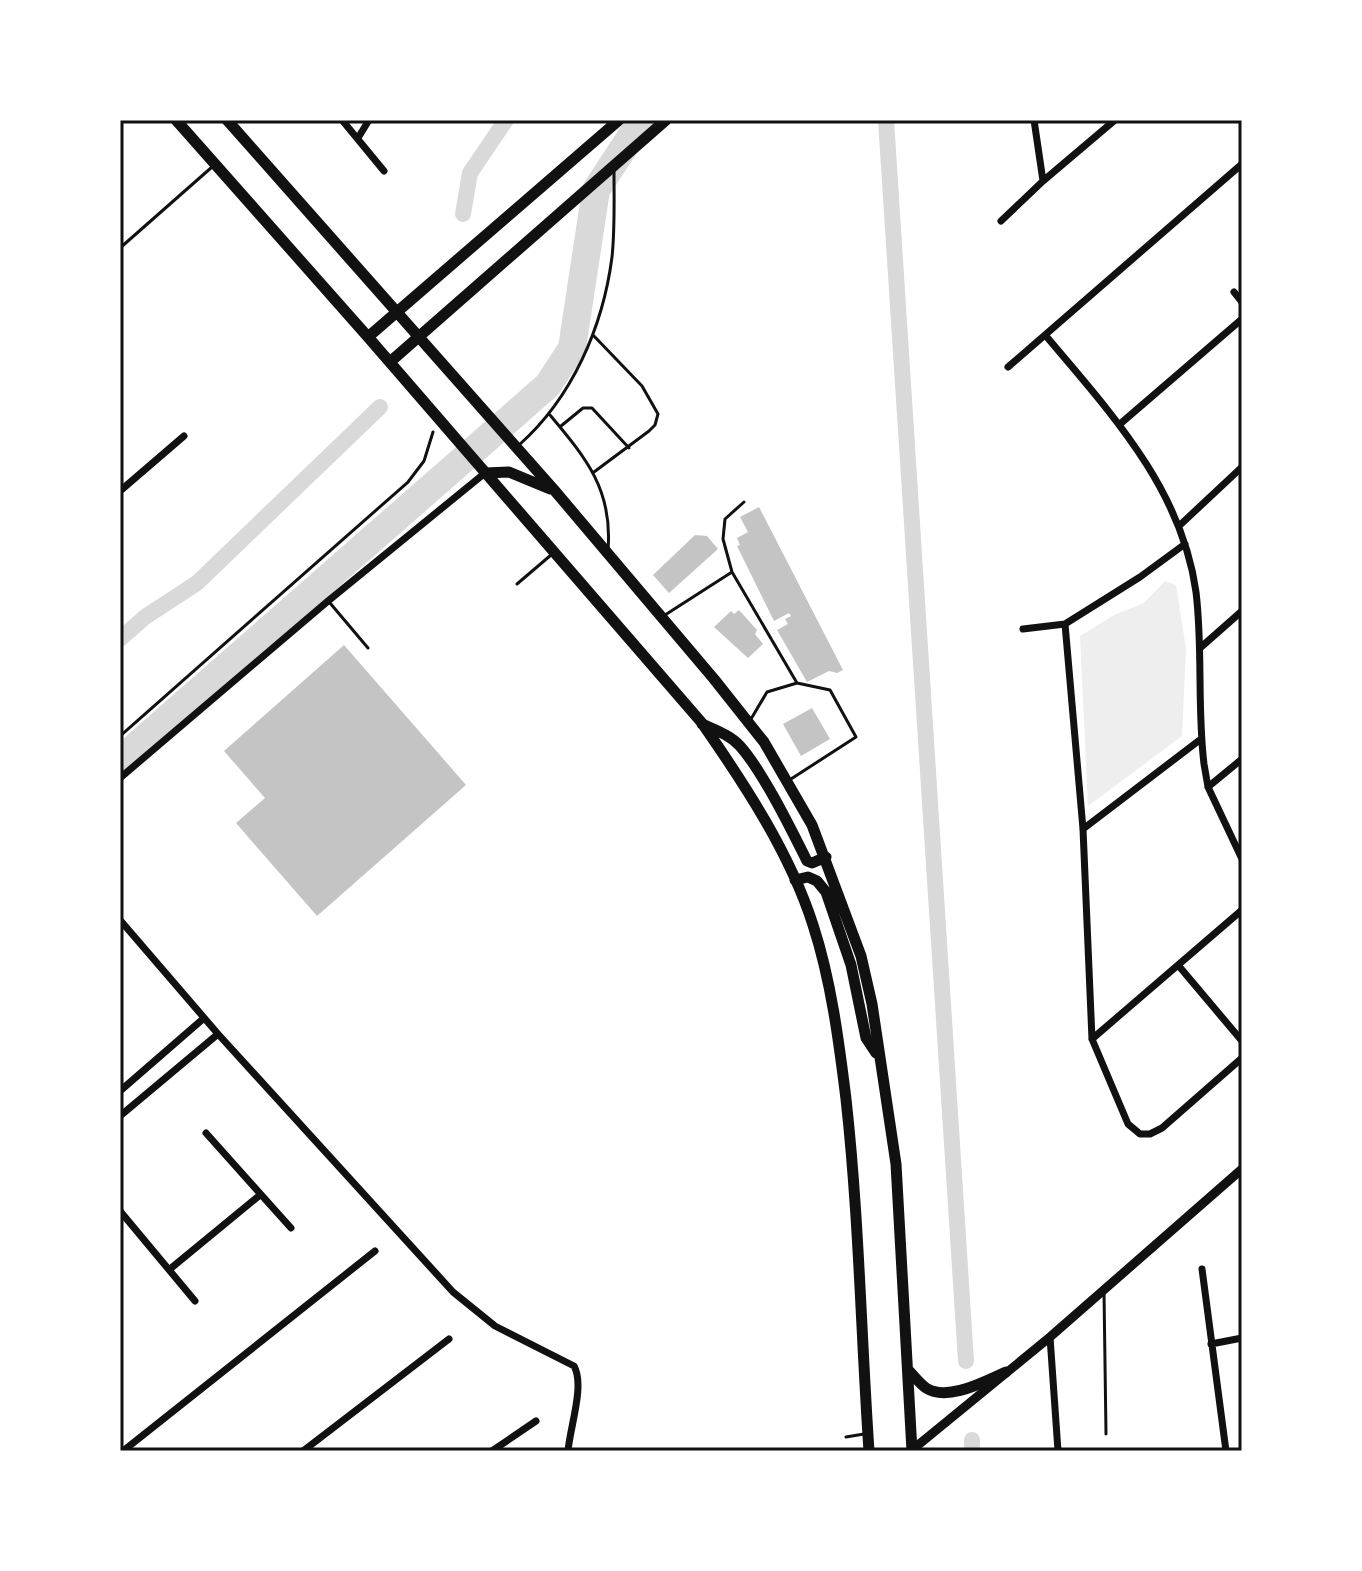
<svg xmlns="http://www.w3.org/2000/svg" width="1362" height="1571" viewBox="0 0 1362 1571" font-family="Montserrat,sans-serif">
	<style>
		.green { fill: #eee }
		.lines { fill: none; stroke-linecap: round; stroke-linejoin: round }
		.canal { stroke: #d9d9d9; stroke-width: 16 }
		.river { stroke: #d9d9d9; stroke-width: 28 }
		.building { fill: #c4c4c4 }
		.path { stroke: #111; stroke-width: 3 }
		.service { stroke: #111; stroke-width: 3 }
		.minor { stroke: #111; stroke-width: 7 }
		.tertiary { stroke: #111; stroke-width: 9 }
		.primary { stroke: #111; stroke-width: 11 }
		.neatline { fill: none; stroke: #111; stroke-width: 3 }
	</style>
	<rect width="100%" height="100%" fill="#fff"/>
	<path class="green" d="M1165,581L1176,585L1186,649L1182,736L1088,806L1080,636L1114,615L1144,603Z"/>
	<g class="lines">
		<path class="canal" d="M886,120L966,1361
			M463,214L470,173L506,120
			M120,639L145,617L197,583L380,407
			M972,1440V1451"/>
		<path class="river" d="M120,760L548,385L572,348L596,190L632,135L648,120"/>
	</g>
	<path class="building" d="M759,507L843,670L837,673L829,671L807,682L777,630L788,624L785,619L791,616L789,613L774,621L737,546L740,545L737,538L748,532L740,517Z
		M695,535L707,536L718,549L669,593L653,575Z
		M739,610L757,630L755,634L763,644L748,658L714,627L731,611L734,614Z
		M344,645L466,785L317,916L236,823L265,798L224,751Z
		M812,708L830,739L801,756L783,724Z"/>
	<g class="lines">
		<path class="path" d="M120,736L408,482L424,461L433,432"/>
		<path class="service" d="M120,248L212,167
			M593,335L642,386L658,414L655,425L649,431L594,472
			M550,415C586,458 613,490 608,550
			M561,426L583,408H592L629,448
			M519,445C572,398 603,327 612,257C615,229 614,199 614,171
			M744,502L725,519L723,539L732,572L797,683
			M517,584L551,555
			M330,603L368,648
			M665,615L732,572
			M751,719L767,692L797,683L830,690L856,737L791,779
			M1104,1292L1106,1434
			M846,1437L864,1434"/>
		<path class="minor" d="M342,120L384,171
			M1034,120L1043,181
			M358,138L369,120
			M1001,221L1043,181L1115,120
			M1234,292L1242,302
			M1046,336C1110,412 1182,489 1196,592C1203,649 1197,707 1204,764L1208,787L1242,859
			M1008,367L1242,164
			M1120,424L1242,319
			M120,491L184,436
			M1179,526L1242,467
			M1065,624L1083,829L1092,1039L1128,1124L1140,1134H1150L1162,1128L1242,1058
			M1023,629L1065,624L1140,577L1185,544
			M1200,648L1242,611
			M120,778L328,601L485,473
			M1208,787L1242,759
			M1083,829L1201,739
			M120,920L218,1034L453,1292L495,1326L574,1366C585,1385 570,1427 568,1451
			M1178,965L1242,1041
			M1092,1039L1242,910
			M120,1091L204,1018
			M120,1116L218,1034
			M206,1133L291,1228
			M120,1211L195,1301
			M170,1269L260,1195
			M1202,1269L1226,1451
			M1050,1337L1058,1451
			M1211,1344L1242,1338
			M123,1451L375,1251
			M303,1451L449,1339
			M492,1451L536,1421"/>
		<path class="tertiary" d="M912,1450L1050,1337L1242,1169"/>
		<path class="primary" d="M176,120L368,337L702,723C745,785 790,853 813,925C831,980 839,1042 846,1099C859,1216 861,1334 869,1451
			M227,120L555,491L714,679L764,742L812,825L861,956L872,1004L896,1164L912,1451
			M368,337L619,120
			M390,362L666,120
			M485,473L509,472L550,489
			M702,724C715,730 730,735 740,746C763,772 791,829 807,861L812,863L826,857
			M795,880L808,877L817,881L826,892L851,965L866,1038L876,1053
			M908,1370C914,1376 920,1384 926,1388C948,1402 985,1381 1006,1372"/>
	</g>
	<rect width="1362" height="1571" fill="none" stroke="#ffffff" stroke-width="244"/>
	<rect x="122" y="122" width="1118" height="1327" class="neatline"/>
</svg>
